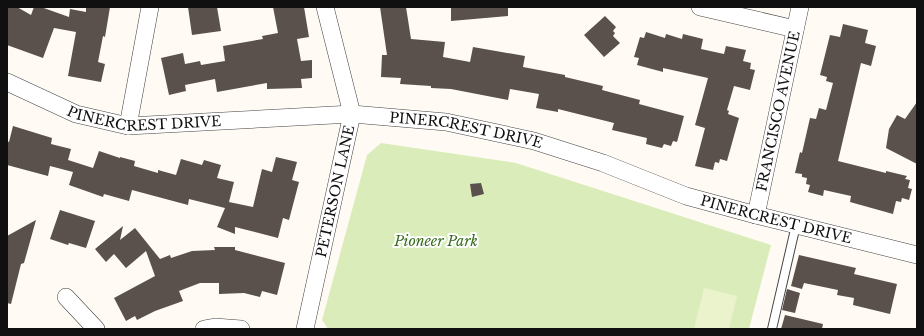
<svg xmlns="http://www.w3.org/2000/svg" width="924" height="336" viewBox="0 0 924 336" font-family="'Libre Baskerville',serif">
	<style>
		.green { fill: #dbecbb }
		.pitch { fill: #ebf3cd }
		.building { fill: #5a504c }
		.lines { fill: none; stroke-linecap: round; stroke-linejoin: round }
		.service-casing { stroke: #434343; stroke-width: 10 }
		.minor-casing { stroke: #434343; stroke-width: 18 }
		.service { stroke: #fff; stroke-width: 8 }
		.minor { stroke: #fff; stroke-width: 17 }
		.labels { text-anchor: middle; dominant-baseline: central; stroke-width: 4; stroke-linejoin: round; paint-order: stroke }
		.street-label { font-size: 14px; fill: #101010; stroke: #fff }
		.park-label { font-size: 14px; font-style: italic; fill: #386c1c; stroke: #fff }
	</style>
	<rect width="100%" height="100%" fill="#fffbf4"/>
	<path class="green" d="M381,143L516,163L771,245L749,329H328L322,320L367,155Z"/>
	<path class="pitch" d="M704,288L737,296L729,329H694Z"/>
	<path class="building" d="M7,7H17L31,15L34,7H41L69,17L70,9L86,12V7H110L105,37L103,36L98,62L105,64L101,82L68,76L76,32L54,28L43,58L7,45Z
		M188,7H217L221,31L192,35Z
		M273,7H304L309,37L297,39L301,61L312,60V78L301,79L302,88L267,89V83L217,92L215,79L185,85L186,91L169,95L161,58L183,53L185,64L200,61L201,65L225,61L223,46L263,39L262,36L278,33Z
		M380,7H406L411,39L445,42L443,57L470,62L473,47L525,56L523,67L565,75V77L603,86L602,90L640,100L639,104L684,116L677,142L673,141L671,146L664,144L662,148L646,144L647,138L612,130L614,123L558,109V112L536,108L539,94L510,89L508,100L451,89L431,88V86L400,84L401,78L381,77L382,55H387Z
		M451,7H508V16L451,21Z
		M605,16L616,27L613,31L615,33L613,36L620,43L604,57L584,35Z
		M843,24L868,30L865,43L876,46L871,66L861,63L838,161L886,173V171L907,176L905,179L910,180L908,188L912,189L909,200L902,198L901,202L896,201L893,214L850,202L851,196L824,190L823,196L808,192L810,185L806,184L807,178L802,177V174L795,173L800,152L802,153L810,118L816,119L819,108L826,110L833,83L826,81L827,77L820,75L830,35L840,37Z
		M646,32L665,38L666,34L682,39L683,34L703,39L701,49L724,54L726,46L746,50L743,61L751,63L750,69L755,70L750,90L734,86L727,110L729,111L728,114L739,118L727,161L720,159L719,163L715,162L713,170L695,166L705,128L695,125L708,78L663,68V72L637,65L639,58L634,57L640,37L644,38Z
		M917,102V164L886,148L889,129L897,115L905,119Z
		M13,126L52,138L51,144L71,149L68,160L93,168L99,151L120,158V157L135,161L134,166L158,173V170L176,175L181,159L202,165L204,160L221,165L217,178L234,182L229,202L253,207L262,169L272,172L276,157L297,162L292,180L299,182L289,220L283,218L278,238L235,227V234L217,227L225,208L189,199L188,205L132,190L129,201L104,194L103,197L69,185L73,172L50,166L48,176L7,165V141L9,142Z
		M481,183L484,194L472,197L470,184Z
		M60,210L95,221L86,248L69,243L68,245L50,239Z
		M36,220L24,263L21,264L11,304L7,303V236Z
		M123,226L120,240L135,228L160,259L170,255L171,258L192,251L215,250L214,247H235V250L285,263L277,295L262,291L260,297L244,293L219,294V283H200L179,291L183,301L155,311L137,320L135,316L126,321L114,298L155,276L146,251L126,268L114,254L106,262L95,249Z
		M799,255L856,268L854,274L897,284L890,314L853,305L854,298L837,295L838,290L804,283L802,289L791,286Z
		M787,289L800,293L795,313L782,310Z
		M785,315L823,324L822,329H781Z"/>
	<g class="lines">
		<g class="service-casing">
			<path id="service" d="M772,329L796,225"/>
		</g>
		<g class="minor-casing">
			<g id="minor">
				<path d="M700,7L795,29"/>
				<path id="s1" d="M7,82L76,114L128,126L352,114L446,122L534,141L603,163L686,196L756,215L917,255"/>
				<path d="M128,126L150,7"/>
				<path id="s2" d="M756,215L800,7"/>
				<path d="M66,297L96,329"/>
				<path d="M204,329L215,327L241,329"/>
				<path id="s3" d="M305,329L352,114L325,7"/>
			</g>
		</g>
		<use href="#service" class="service"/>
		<use href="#minor" class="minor"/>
	</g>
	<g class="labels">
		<g class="street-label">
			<text stroke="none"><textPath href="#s2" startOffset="106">FRANCISCO AVENUE</textPath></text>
			<text stroke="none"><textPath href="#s1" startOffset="145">PINERCREST DRIVE</textPath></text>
			<text stroke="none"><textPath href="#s1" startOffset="469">PINERCREST DRIVE</textPath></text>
			<text stroke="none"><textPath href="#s3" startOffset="141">PETERSON LANE</textPath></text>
			<text stroke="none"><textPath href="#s1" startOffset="793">PINERCREST DRIVE</textPath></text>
		</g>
		<g class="park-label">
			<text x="436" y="241">Pioneer Park</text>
		</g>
	</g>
	<rect width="924" height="336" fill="none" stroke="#101010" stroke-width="16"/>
</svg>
